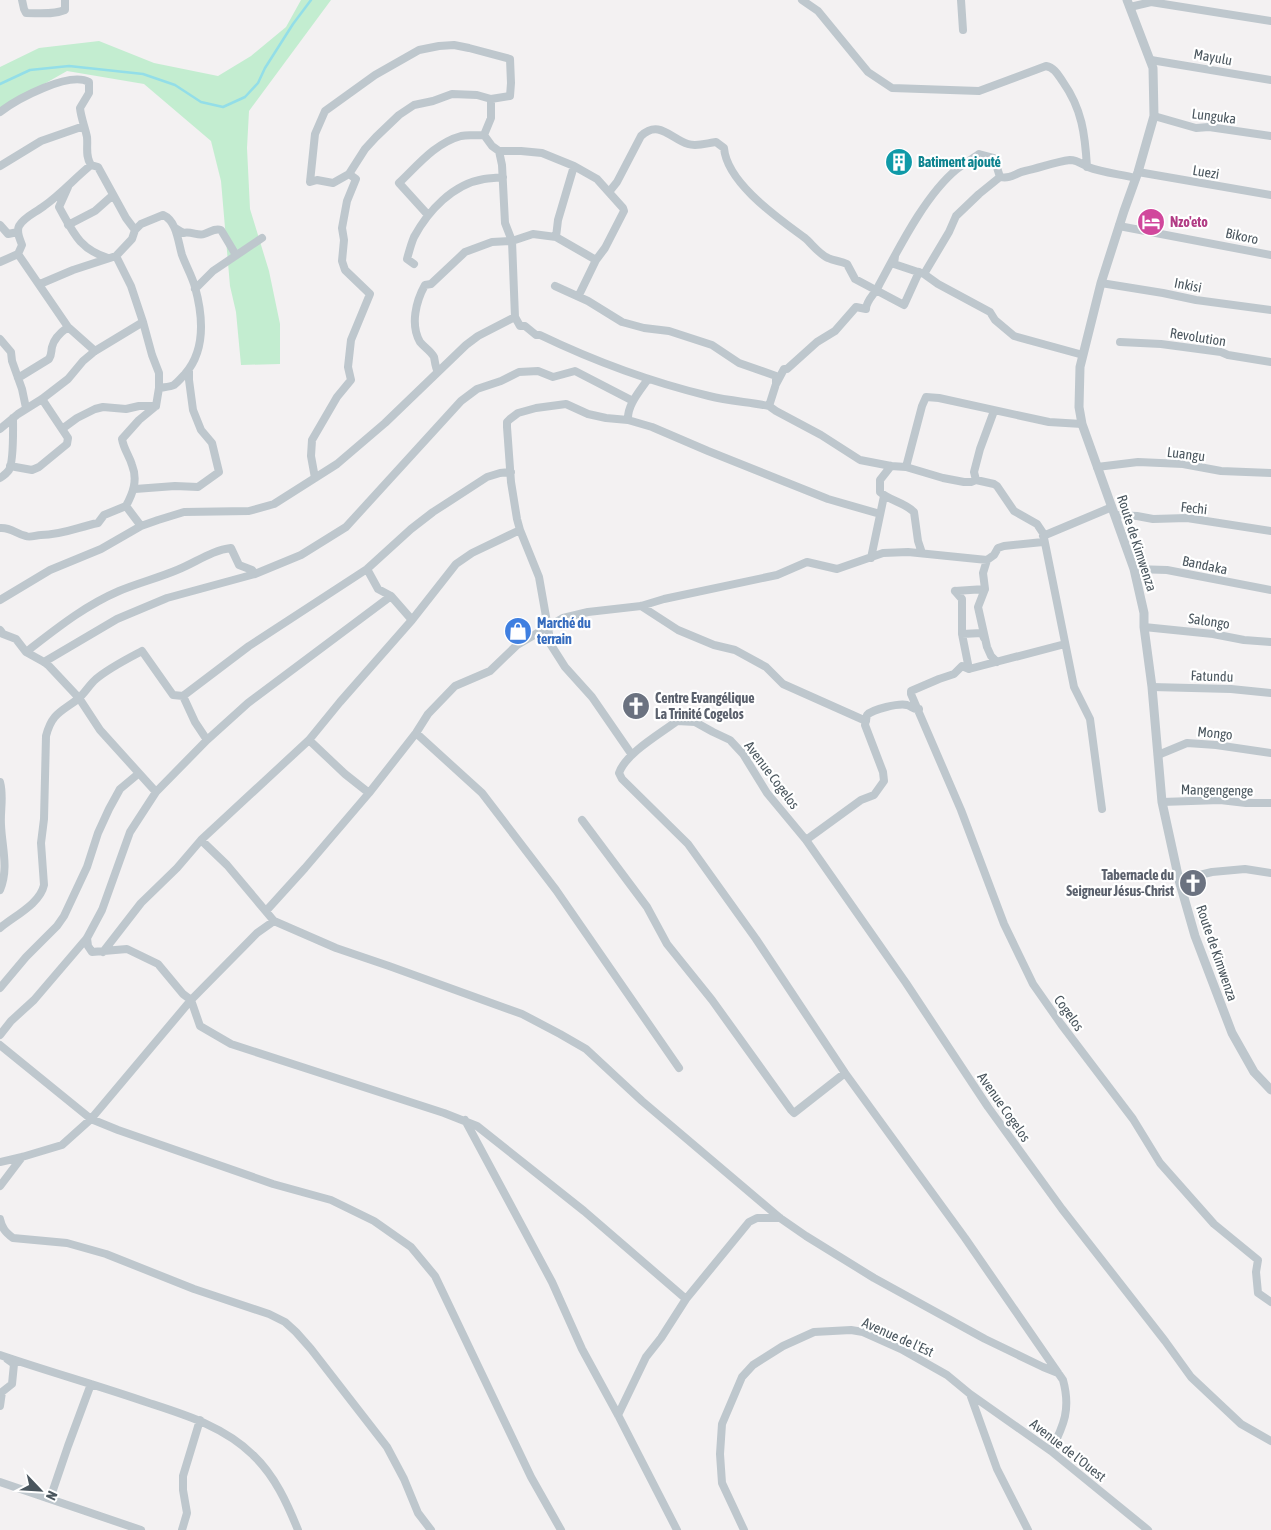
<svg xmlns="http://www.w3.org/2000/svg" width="1271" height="1530" viewBox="0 0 1271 1530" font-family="'Asap Condensed',sans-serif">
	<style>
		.green { fill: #c3edd0 }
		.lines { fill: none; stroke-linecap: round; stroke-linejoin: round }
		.stream { stroke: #93dee8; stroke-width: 2.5 }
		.minor { stroke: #bec7cd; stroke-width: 8 }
		.tertiary { stroke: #bec7cd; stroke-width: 9 }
		.labels { text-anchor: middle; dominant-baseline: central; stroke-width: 4.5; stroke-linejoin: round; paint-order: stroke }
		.street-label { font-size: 14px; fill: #4a565e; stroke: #fff }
		.culture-label { font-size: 14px; font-weight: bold; fill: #0d838f; stroke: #fff; text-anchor: start }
		.hotel-label { font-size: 14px; font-weight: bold; fill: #b23c85; stroke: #fff; text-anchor: start }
		.shop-label { font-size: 14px; font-weight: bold; fill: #366cbe; stroke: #fff; text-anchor: start }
		.worship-label { font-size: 14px; font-weight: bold; fill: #5b616d; stroke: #fff; text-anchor: start }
	</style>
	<rect width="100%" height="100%" fill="#f3f1f2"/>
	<path class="green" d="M301,0H331L249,111L247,148L250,209L269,271L280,324V364L241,365L236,312L230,286L221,181L211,141L144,84L67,71L0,109V67L39,48L99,41L154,63L218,76L251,56L286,27Z"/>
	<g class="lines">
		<path class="stream" d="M0,84L30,70L69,66L143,74L175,85L201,102L223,107L245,97L258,83L265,68L293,24L311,0"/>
		<path class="minor" d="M22,0L24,9L26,13C39,13 53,15 65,10V0
			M802,0L818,11L868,72L892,88L979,91L1046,66C1055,68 1058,75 1063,82C1082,109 1085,134 1087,167
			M961,0L963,30
			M1130,7L1151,2L1271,21
			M1151,60L1271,80
			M491,99L477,95L452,94L433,101L414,105L399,115L376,137L365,149L349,174L333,183L317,180L310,182L315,134L325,111L375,75L419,50L439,46L454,45L469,48L510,59L511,83L510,96L491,99V118L484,135L492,146L499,151L502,165L505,223L512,241L515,317
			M0,112C17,99 69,71 89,82V93L80,108C81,118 85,127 87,137C88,147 85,156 91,165
			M1154,116L1196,128L1209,127L1271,136
			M499,151H521L542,153L574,166L597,179L623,208L624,211L605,248L596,260L579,295
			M0,166L41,141L84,126
			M1138,172L1271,195
			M68,187L59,207C73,232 79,249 108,258
			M609,192L617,182L641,136C659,119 671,139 688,144C697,147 707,143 716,142L724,148C727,183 778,218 805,238C812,244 819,254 828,258C834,261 841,261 847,264L855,279L904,305L919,272
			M428,215L399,183C417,166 435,143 461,136C468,135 477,135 484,135
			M0,225L8,234L18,232
			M68,225L95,211L113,195
			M1119,226L1271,255
			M175,228L183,233C191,231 198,236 204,234C211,232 214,228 221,230L236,255
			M135,230L141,224L163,215C177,221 178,242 182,255C186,266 192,276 195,287C203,316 206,350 185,374C182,377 178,382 174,385C170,387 164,387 159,388
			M556,237L558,220L574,166
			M116,256L131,286L143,322L152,355L159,373V388L156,406L139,420L122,439C124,450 129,455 132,465C138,480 133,493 126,506L141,526
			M895,256L894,264L924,274L938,284L990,312L995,320L1014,336L1083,355
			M0,262L18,254
			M414,264L407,259C409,252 411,244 414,237C428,211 453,184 484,179C490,178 497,178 503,177
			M924,274L949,232L956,216L979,194L1000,177C1012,179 1015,173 1025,171C1040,168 1054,162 1070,160C1077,160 1082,164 1088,167C1103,173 1120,174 1136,178
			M1101,283L1163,293L1196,300L1271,310
			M40,284L73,270L116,256L132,239L135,230L126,218L98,167L91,165C75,178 61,194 44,206C35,213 24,217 19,226C16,232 20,239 22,245L18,254L68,327L95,351
			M555,286L588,301L622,322L644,328L669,331L712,345L739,363L776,376V384
			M195,289L213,271L262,238
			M0,339L11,352L12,361L22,389L26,408
			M1120,342L1161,344L1221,352L1228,355L1271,362
			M438,372C435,367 435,361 434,357C431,351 424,347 420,342C410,325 416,301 425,285L431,284L465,252L492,242L512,241L533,234L556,237L596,260
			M18,378L49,359C52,354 51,351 52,347C54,338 61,332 68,327
			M769,406L776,384L784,369H787L817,342L835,331L856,307L866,309C866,300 876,293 879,285C898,250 925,195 957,169C964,164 972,159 979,154L994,158L1000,177
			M628,420C627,405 640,391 648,379
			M0,429L18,414L42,399L68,379L83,361L95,351L143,322
			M62,429L77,418L95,409L103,407L126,409L139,406H156
			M10,466L32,470L39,467L67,444L68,438L42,399
			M891,466L880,480V492C890,501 904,502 914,512L918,541L922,553
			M906,467L922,406L926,397L939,398L1049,422L1082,424
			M1097,467L1138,462L1183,464L1221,471L1271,473
			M0,478C3,476 7,473 9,470C14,461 13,429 13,418
			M315,478L311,456L312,440L337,397L351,380L348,367L351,340L370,294L345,270L342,261L344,240L342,228L347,201L356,179L349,174
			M976,480L974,472L980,449L994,411
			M135,489L175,486L198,487L219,472L212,443L201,430L193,410L189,380V369
			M1115,515L1137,516L1153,519L1187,518L1271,531
			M0,528C11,527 16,534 26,536C30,538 36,535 41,535C63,535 78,527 98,523L104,515L126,506
			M1043,536L1112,507
			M871,558L884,496
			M367,569L378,589L391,596L412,620
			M1134,569L1167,570L1271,590
			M955,591L962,599V634L969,669
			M955,591L985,589
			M0,600L50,570L101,549L141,526L158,520L184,512L249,511L274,504L337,464L385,423L466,345L478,336L515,317L520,326H525L536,335H540C594,361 651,382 709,396C729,401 749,402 769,406L776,411L821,435L860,460L891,466L906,467L943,478L964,482H971L976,480L994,484L997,486L1014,511L1037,524L1043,533L1074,687L1090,719L1102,809
			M641,606L678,630L714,645L735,650L766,667L783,684L866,721
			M1144,627L1213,634L1244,640L1271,642
			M0,630L3,634L16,639L26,652L44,662L49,666L79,698L100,730L156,792
			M962,634L982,633L984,638
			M1065,644L969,669L962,666L954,674L939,679L911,691V694L961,810L1004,924L1033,984L1061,1024L1133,1119L1160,1163L1214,1224L1258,1260L1256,1272L1258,1293L1271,1302
			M26,652C56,629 84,606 119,591C138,583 158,578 177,570C195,563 212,550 231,548L239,565L252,570L255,574
			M44,662L117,619L167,598L255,574L301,555L346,527L461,401L477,389L501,381L519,372L538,371L553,377L575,371L633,401
			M997,662L991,656L987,647L978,607L985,589L983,573L987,560L994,555L998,548L1004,546L1043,542
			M1152,687L1231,689L1271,693
			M183,696L195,722L207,740
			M416,733L482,793L556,890L679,1068
			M309,740L345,774L369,793
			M632,755L592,697L565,667L551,645L539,577L520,530L517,519L511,482L507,427V422L510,419L518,413L536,408L566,404L588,414L606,418L628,420L652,427L708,451L828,499L880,514
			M1158,755L1187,743L1216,745L1271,753
			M0,782C4,797 0,810 1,825C2,848 9,868 0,890
			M1162,802L1220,800L1246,803H1271
			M582,820L647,907L667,944L712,1000L791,1110L794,1113L845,1073
			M201,840L227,865L274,921L336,948L389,966L522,1014L560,1034L586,1049L642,1101L780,1218L806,1236L874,1278L985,1339L1043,1367L1058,1373
			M806,840L861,800L874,795L884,781L883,772L865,725L867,715C873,709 899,703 907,705C913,707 913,710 919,709
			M1179,880L1212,872L1245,869L1271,873
			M266,911L305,868L369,793L416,733L428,714L455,686L490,671L517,645L563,618L588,612L641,606L664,599L777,575L807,562L837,569L883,553L908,552L987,560
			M0,928C14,916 40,904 44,885L41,843L44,819L46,736C52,713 61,712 78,699C85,693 89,685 96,679C109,668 127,659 142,651L173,695L183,696L249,646L367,569L411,529L433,512L487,477L500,473L511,472
			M87,938L88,946L92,952L127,949L158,964L183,994L191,1000L200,1026L231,1044L444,1113L477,1126L584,1211L686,1299
			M103,952L141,903L177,868L201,840L309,740L340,702L412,620L456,564L472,553L520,530
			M0,988L26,957L57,926L64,916L87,867L98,833L109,809L120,789L138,774
			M0,1035L11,1021L34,1000L87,938L102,910L130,832L156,792L207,740L248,703L391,596
			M0,1045L91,1119L118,1130L273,1184L331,1200L374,1221L411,1247L435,1276L531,1477L561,1530
			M465,1120L552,1282L582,1349L618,1415L677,1530
			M0,1162L22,1157L62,1145L91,1119L191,1000L257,933L274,921
			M0,1186L22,1157
			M0,1219C2,1228 5,1232 13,1238L67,1243L106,1254L194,1289L269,1314L285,1322L296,1332L311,1349L387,1447L404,1479L418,1513L431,1530
			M0,1355C50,1372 100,1386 149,1403C186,1415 225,1427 253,1455C275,1476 287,1503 298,1530
			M970,1394L997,1469L1028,1530
			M0,1406L2,1392L12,1384L14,1364L7,1359
			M618,1415L646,1357L661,1338L686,1299L749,1222L757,1218H780
			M1051,1451C1064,1425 1071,1409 1063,1380L965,1238L845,1073L756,939L688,844L622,779L619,773C626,753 660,734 677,721L695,722L713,732L730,740L743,754L767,793L806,840L906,983L988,1107L1062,1209L1165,1341L1191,1377L1241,1424L1271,1441
			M0,1482L141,1530
			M47,1498L53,1490L68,1446L91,1384
			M182,1530L187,1513L183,1490V1476L200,1420
			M744,1530L722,1483L720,1454L722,1424L742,1377L753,1365L783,1346L814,1332L851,1330L863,1332L901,1349L947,1375L970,1394L1051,1451L1148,1530"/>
		<path class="tertiary" d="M1127,0L1153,68L1154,116L1138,172L1124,211L1101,283L1080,367L1079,407L1082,424L1134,569L1144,613V627L1152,687L1162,802L1179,880L1195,936L1232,1033L1254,1072L1271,1090"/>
	</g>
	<defs>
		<g id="building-disc" transform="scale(1.4375)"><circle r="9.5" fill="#0f9aa8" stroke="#fff"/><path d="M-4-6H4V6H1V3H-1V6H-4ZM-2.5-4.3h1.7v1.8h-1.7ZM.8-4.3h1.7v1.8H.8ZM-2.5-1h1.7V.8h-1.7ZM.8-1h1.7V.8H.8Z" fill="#fff"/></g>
		<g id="hotel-disc" transform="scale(1.4375)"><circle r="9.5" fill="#d1479c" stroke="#fff"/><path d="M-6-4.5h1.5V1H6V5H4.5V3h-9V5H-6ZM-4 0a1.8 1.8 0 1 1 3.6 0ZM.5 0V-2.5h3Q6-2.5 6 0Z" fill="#fff"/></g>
		<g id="shop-disc" transform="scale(1.4375)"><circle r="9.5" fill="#3f7fe0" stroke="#fff"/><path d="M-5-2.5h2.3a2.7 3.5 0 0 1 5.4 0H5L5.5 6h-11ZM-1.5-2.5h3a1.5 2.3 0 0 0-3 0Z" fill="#fff"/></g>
		<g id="church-disc" transform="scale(1.4375)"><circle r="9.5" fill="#6b7280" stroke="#fff"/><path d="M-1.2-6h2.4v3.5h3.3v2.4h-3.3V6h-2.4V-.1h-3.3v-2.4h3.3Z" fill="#fff"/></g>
	</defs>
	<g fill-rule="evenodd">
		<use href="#building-disc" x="899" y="162"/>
		<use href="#hotel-disc" x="1151" y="222"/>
		<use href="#shop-disc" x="518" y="631"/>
		<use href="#church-disc" x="636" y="706"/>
		<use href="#church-disc" x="1193" y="883"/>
	</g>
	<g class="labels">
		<g class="street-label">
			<text transform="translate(1213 57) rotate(10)">Mayulu</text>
			<text transform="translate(1214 116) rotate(7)">Lunguka</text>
			<text transform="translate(1206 172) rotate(9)">Luezi</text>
			<text transform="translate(1242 236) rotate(12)">Bikoro</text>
			<text transform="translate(1188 285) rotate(11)">Inkisi</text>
			<text transform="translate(1198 337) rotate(9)">Revolution</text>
			<text transform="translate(1186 454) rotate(7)">Luangu</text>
			<text transform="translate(1194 508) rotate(6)">Fechi</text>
			<text transform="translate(1137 543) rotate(72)">Route de Kimwenza</text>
			<text transform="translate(1205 565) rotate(12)">Bandaka</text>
			<text transform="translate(1209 621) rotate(8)">Salongo</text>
			<text transform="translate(1212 676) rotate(2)">Fatundu</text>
			<text transform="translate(1215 733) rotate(6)">Mongo</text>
			<text transform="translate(772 775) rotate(53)">Avenue Cogelos</text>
			<text transform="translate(1217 790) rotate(1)">Mangengenge</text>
			<text transform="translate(1217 953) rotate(71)">Route de Kimwenza</text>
			<text transform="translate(1069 1013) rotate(54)">Cogelos</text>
			<text transform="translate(1004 1107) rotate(55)">Avenue Cogelos</text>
			<text transform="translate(898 1337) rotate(24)">Avenue de l'Est</text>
			<text transform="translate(1068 1450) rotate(38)">Avenue de l'Ouest</text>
		</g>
		<g class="culture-label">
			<text x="918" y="162">Batiment ajouté</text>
		</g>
		<g class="hotel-label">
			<text x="1170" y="222">Nzo'eto</text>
		</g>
		<g class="shop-label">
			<text x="537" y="623">Marché du<tspan x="537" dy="16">terrain</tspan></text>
		</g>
		<g class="worship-label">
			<text x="655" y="698">Centre Evangélique<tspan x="655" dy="16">La Trinité Cogelos</tspan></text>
			<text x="1174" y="875" text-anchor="end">Tabernacle du<tspan x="1174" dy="16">Seigneur Jésus-Christ</tspan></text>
		</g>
	</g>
	<g transform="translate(40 1490) rotate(115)" stroke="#ffffff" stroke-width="4" paint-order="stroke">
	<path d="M0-4L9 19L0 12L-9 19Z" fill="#4a565e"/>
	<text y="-8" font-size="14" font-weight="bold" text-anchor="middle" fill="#4a565e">N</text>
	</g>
</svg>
